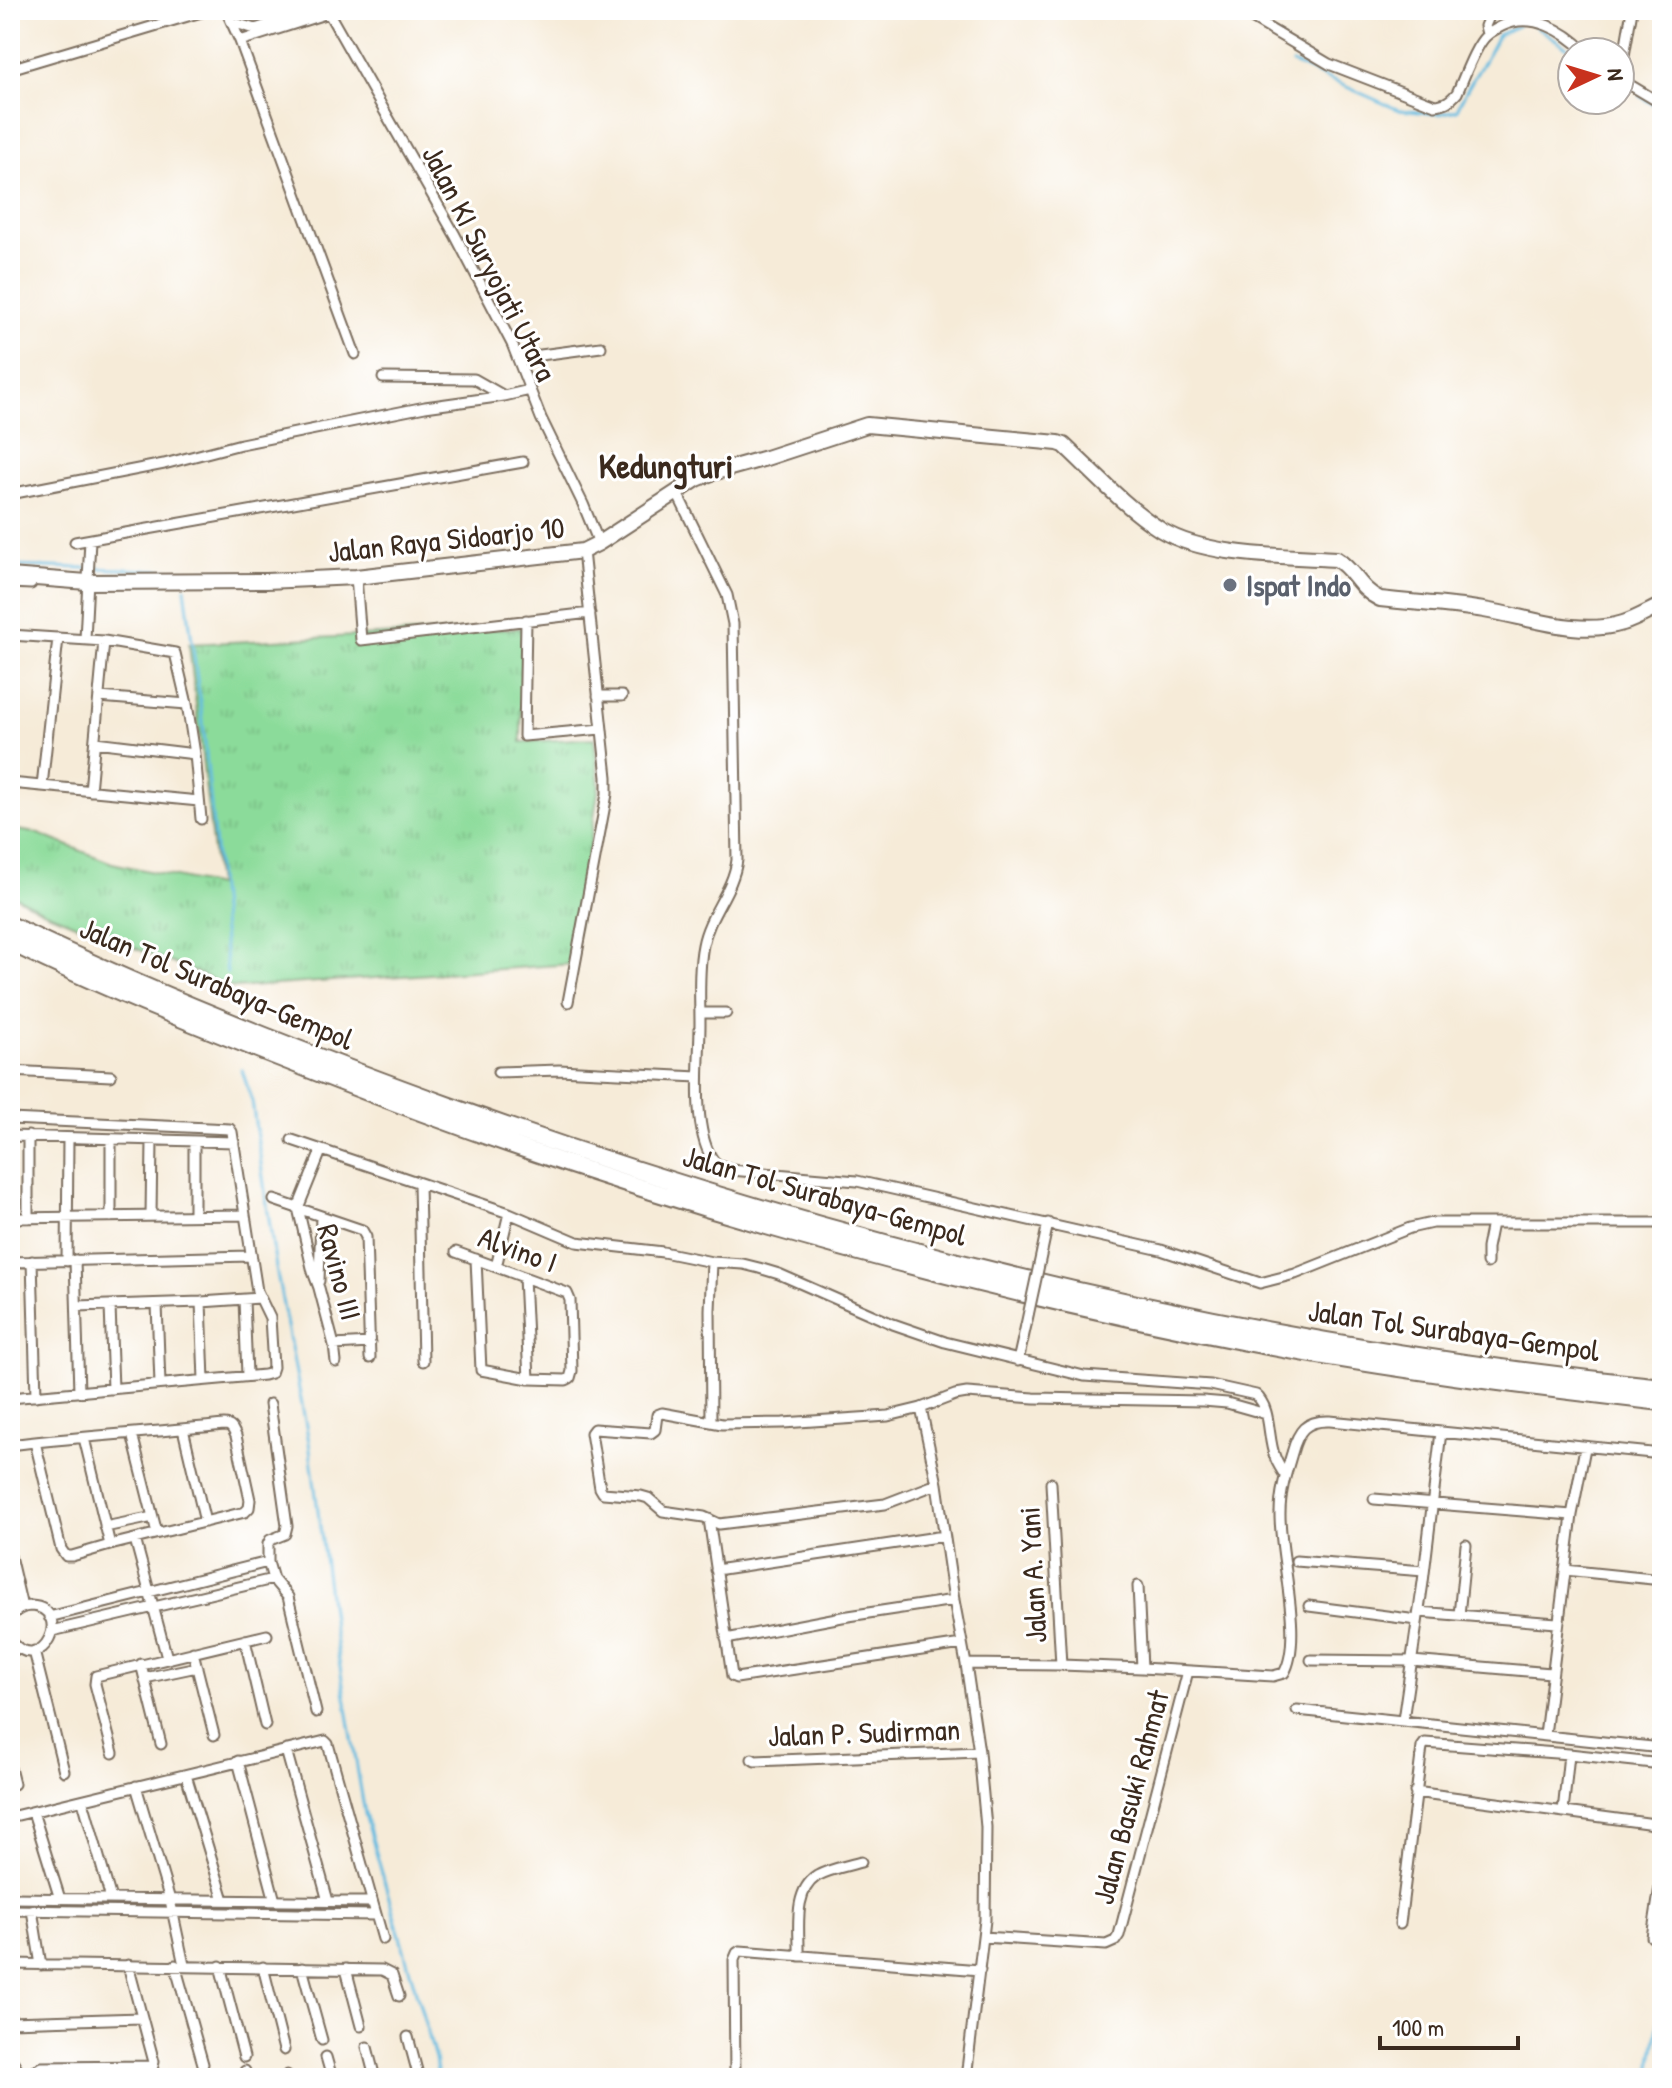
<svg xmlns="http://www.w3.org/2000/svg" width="1672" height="2088" viewBox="0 0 1672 2088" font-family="'Patrick Hand',sans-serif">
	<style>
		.grass { fill: url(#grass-tufts); stroke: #63825c; stroke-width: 2 }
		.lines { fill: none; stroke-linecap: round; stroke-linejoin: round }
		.stream { stroke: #63bbe0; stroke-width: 3 }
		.street-casing { stroke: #7c6e5f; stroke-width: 13 }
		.secondary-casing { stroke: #7c6e5f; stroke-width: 18 }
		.highway-casing { stroke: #7c6e5f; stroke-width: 20 }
		.street { stroke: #fff; stroke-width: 9 }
		.secondary { stroke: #fff; stroke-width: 14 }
		.highway { stroke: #fff; stroke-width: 16 }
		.street-bridge-casing { stroke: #7c6e5f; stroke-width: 13; stroke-linecap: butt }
		.street-bridge { stroke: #fff; stroke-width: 9 }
		.worship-dot { fill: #6b7280; stroke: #fff; stroke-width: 3 }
		.labels { text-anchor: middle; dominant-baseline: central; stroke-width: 6; stroke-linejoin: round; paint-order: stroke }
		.street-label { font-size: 30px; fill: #3b2a1e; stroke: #fff }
		.worship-label { font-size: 30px; font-weight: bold; fill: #5b616d; stroke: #fff; text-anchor: start }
		.quarter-label { font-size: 34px; font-weight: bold; fill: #3b2a1e; stroke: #fff }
	</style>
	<defs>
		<pattern id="grass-tufts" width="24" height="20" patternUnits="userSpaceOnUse" patternTransform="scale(2)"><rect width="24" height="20" fill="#8bdb9a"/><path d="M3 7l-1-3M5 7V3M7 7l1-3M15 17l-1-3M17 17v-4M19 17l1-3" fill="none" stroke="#79bc84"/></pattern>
	</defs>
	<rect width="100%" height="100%" fill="#fff"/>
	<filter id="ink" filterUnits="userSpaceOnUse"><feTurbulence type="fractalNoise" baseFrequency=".0125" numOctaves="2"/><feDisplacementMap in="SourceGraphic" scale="16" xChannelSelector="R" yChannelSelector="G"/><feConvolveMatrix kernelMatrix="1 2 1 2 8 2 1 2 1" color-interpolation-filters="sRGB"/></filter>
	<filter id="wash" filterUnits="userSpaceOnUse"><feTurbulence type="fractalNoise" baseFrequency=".006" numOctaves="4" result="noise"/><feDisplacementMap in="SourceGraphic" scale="32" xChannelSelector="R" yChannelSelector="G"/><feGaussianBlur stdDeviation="1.8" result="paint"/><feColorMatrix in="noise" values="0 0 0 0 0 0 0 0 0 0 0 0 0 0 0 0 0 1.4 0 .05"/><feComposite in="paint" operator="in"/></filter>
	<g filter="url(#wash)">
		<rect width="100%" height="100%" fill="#f6ebd8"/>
		<path class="grass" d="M523,628L521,742L594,738L599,785L572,964L234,988L43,911L10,894V829L36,833L112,863L217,886L189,644Z"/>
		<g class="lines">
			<path class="stream" d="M1534,25L1574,52
				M1292,63L1399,110L1439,114L1457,110C1468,83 1487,61 1498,35L1518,26
				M1640,96L1662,110
				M10,566L160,570L183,573V576
				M185,588L204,732L227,973
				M242,1070L252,1101L276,1268L309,1442L333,1626L365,1814L435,2058L438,2078
				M1649,2078L1662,2003"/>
		</g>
	</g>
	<g filter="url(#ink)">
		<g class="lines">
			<g class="street-casing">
				<path id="street" d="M226,10L240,41L355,354
					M327,10L455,235L512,344L541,418L583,504L599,543
					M1200,10H1205
					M1238,10L1329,64L1435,105C1446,104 1450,101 1457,93C1464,78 1475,46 1486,36C1490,32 1496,29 1502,26C1532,11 1565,31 1586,52
					M1632,10L1620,79L1662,104
					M232,22L255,29L315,10
					M1487,34L1485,26L1492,10
					M240,41L328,13
					M10,69L208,10
					M518,358L601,347
					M383,378L474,379L504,396
					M677,493L727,595L733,624L737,860C733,891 709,914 703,945C698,970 700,999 700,1024C700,1062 692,1124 711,1157C715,1165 723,1167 731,1170L857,1181L1161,1250L1260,1283L1295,1274L1410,1228L1432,1223H1662
					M10,494L164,464L241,444L425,407L504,396L530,390
					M75,542L523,462
					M356,577L361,640L590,613
					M10,583L31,584
					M526,620L524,736L601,729
					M10,635L104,641L175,653L187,704L195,754L201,819
					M85,639L90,540
					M598,696H622
					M99,697L187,704
					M95,742L195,754
					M10,783L199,801
					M42,786L58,638
					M90,791L104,641
					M568,1002L607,794V777L583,551
					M700,1013H726
					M10,1030H11
					M10,1071L111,1076
					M498,1072L559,1070L698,1077
					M10,1119L230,1129L232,1132L257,1291L270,1318L273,1367L271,1373L264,1375L10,1398
					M10,1136L234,1142
					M28,1136V1218
					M292,1140L509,1213L577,1242L663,1252L712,1262L743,1264L759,1268L779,1274L893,1324L945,1342L1084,1376L1211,1385L1256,1395C1272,1409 1267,1438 1275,1457C1277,1463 1281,1469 1284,1474
					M321,1151L298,1208L313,1272L319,1288L334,1345L336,1362
					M419,1184L423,1361
					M274,1200L362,1230L366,1237L370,1358
					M194,1215V1142
					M151,1216L152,1141
					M111,1217V1140
					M10,1218L244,1215
					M1042,1251L1048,1223
					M456,1252L567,1293L570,1300L572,1371L570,1378L566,1380L529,1379L481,1370L476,1259
					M75,1260L79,1392
					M32,1261L36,1396
					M67,1261L68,1138
					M10,1262L250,1256
					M1487,1263V1248L1492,1223
					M496,1267L509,1213
					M524,1277L529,1379
					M319,1281L321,1216
					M244,1300L247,1375
					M201,1302L204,1380
					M157,1304L160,1384
					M77,1306L201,1302L260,1298
					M110,1306L113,1389
					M334,1345L370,1343
					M1018,1361L1026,1325
					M270,1404L287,1526L285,1534L270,1540L268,1544V1562L273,1579L288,1597L316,1712
					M921,1408L937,1484L954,1600L966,1664L979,1752L986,1827L985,1920L966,2078
					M711,1421L710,1310L712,1262
					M183,1429L205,1522
					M132,1434L157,1533
					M84,1438L110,1545
					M18,1444C87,1436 156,1432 224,1425C232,1425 233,1430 236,1436L250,1500L249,1508L245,1512L110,1545L72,1556H66L61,1549L35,1442
					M1051,1483L1061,1665
					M937,1484L885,1504L719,1524L704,1517L663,1511L648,1498L641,1496L603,1493L600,1488L591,1433L594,1429L651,1433L655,1430L657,1415L662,1413L722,1424L783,1423L888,1416L921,1408L955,1395L967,1393L1034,1398L1203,1401L1227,1403L1266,1414
					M1374,1499L1572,1515
					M709,1519L732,1676L736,1678L962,1644
					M105,1527L153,1517
					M135,1539L167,1658
					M10,1556L22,1607
					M1296,1561L1424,1571
					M716,1570L944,1536
					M1565,1570L1662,1580
					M1138,1586L1142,1668
					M1309,1606L1417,1620
					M1419,1612L1557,1623
					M1459,1615L1466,1545
					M49,1617L268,1562
					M10,1618C15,1611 21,1606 31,1606C74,1608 43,1680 10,1640
					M52,1631L273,1579
					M726,1639L842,1617L954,1600
					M245,1640L265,1725
					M34,1651L64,1771
					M193,1652L214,1735
					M1311,1660L1412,1661L1551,1673
					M141,1664L161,1744
					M966,1664L1061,1665L1142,1668L1273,1676L1284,1673C1304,1639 1279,1554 1280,1513C1280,1492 1286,1473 1292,1453C1298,1431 1305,1420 1330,1421L1662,1454
					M145,1678L197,1667
					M1297,1710L1662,1748
					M1403,1720L1423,1582L1441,1432
					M1545,1735L1572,1515L1585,1448
					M286,1750L328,1901
					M113,1753L95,1684L96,1676L267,1635
					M752,1759L755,1761L979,1752
					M238,1761L275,1901
					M10,1768L14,1784
					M186,1775L224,1900
					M136,1786L170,1900L184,1965
					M1415,1792L1662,1825
					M83,1801L111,1899
					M33,1812L60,1899
					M1563,1812L1569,1754
					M10,1817L325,1741L328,1744L383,1939
					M10,1898L372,1902
					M10,1910L376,1915
					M32,1910L41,1965
					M1400,1924L1422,1747L1425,1743L1569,1754L1662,1764
					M983,1937L1106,1945L1115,1941L1119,1935L1188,1671
					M1652,1937L1662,1874
					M799,1956C800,1931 792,1892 817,1876C829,1869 847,1866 861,1862
					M10,1964L382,1970L392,1975L399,1996
					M175,1965L203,2064
					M220,1966L244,2057
					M263,1967L284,2050
					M302,1968L322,2040
					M346,1969L361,2026
					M10,2022L141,2018
					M408,2037L419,2078
					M367,2047L375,2078
					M10,2057L23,2078
					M326,2057L332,2078
					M245,2071L247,2078
					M287,2075L288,2078
					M25,2078L41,2067L153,2066L154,2062L128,1965
					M740,2078L735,2077L734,1960L737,1953L740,1951L980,1970"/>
			</g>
			<g class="secondary-casing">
				<path id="secondary" d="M10,576L87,582L266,581L356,577L583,551L599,543L697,479L712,473L766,458L867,425L1058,443L1064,445C1095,474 1125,507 1161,530C1205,557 1286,556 1336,559C1355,570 1358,589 1380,599C1414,603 1449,604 1484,610C1529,617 1577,637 1623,623C1636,619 1649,611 1662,605"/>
			</g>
			<g class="highway-casing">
				<path id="highway" d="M10,925C155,995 306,1054 458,1109C846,1248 1251,1346 1662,1387
					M10,942C111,992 216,1033 321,1074C622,1193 933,1281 1251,1343C1387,1369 1525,1386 1662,1402"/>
			</g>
			<use href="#street" class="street"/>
			<use href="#secondary" class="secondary"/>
			<use href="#highway" class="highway"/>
			<g class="street-bridge-casing">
				<path id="street-bridge" d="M1026,1325L1042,1251"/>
			</g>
			<use href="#street-bridge" class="street-bridge"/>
		</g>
	</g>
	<circle class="worship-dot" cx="1230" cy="585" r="8"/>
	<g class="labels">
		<g class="street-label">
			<text transform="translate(490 263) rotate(63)">Jalan KI Suryojati Utara</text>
			<text transform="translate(446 539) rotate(-6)">Jalan Raya Sidoarjo 10</text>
			<text transform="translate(217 983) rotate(23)">Jalan Tol Surabaya–Gempol</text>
			<text transform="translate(825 1195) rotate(16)">Jalan Tol Surabaya–Gempol</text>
			<text transform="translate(518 1249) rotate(20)">Alvino I</text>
			<text transform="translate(340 1272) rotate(75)">Ravino III</text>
			<text transform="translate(1454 1330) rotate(8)">Jalan Tol Surabaya–Gempol</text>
			<text transform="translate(1032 1575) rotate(-93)">Jalan A. Yani</text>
			<text transform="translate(864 1732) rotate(-2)">Jalan P. Sudirman</text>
			<text transform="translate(1130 1797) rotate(-75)">Jalan Basuki Rahmat</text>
		</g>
		<g class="worship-label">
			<text x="1246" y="585">Ispat Indo</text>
		</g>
		<g class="quarter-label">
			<text x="666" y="466">Kedungturi</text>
		</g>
	</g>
	<rect width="1672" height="2088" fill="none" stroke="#fff" stroke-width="40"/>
	<g transform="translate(1596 76) rotate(86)"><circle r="38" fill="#ffffff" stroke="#b1aaa5" stroke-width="2"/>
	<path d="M0-6L14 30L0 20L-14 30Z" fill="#c8321e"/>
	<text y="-12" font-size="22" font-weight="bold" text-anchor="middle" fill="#3b2a1e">N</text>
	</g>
	<path d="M1380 2036v12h138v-12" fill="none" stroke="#3b2a1e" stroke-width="4"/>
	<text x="1392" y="2036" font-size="24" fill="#3b2a1e" stroke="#ffffff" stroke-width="6" paint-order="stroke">100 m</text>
</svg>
